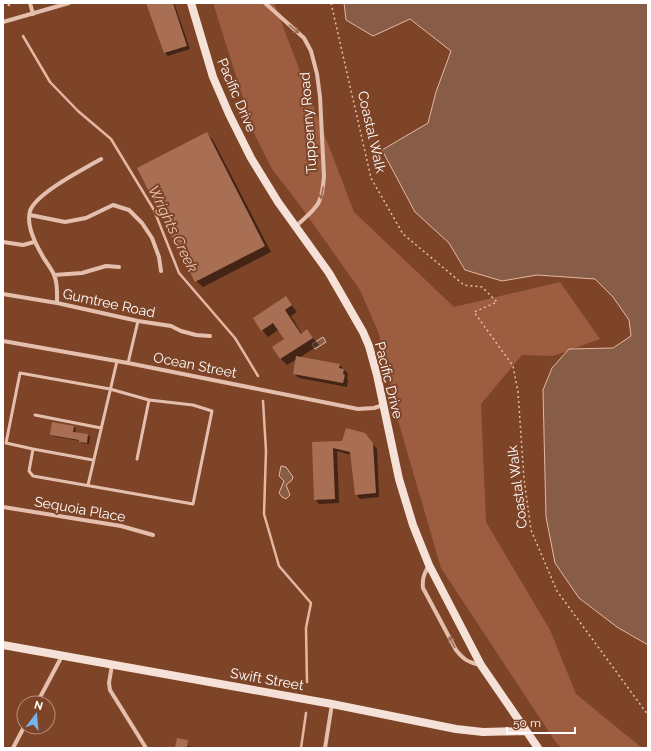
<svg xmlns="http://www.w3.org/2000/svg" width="651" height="751" viewBox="0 0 651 751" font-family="Raleway,sans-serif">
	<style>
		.green { fill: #9d5d40 }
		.water { fill: #875d48; stroke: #e5b7a3 }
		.shadow { fill: #0007 }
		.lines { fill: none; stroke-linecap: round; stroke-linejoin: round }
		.stream { stroke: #e5b7a3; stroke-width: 2.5 }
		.building { fill: #a86f54 }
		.path { stroke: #e5bfae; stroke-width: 1.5; stroke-dasharray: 2 3; stroke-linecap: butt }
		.lane { stroke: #e5bfae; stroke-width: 3 }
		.street { stroke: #e5bfae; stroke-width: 4 }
		.secondary { stroke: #f5e1d7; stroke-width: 8 }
		.oneway { stroke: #9d6950 }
		.labels { text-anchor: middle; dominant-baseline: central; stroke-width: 4; stroke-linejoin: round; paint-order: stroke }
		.street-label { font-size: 14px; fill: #fff; stroke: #7e4428 }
		.water-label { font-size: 15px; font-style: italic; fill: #edc9b9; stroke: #7e4428 }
	</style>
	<rect width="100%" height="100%" fill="#7e4428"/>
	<path class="green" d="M213,3H274L354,212L454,307L560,282L600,339L553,356L522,355L481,404L486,522L550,630L576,694L642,748H562L555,741L441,568L397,417L379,334L360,290L299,204L272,169L254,133Z"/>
	<path class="water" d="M344,3H648V645L617,627L579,598L555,563L546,517L543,390L552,368L569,349L613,348L631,336L629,320L613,297L595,279L537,275L502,281L465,270L449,243L415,212L382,150L428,123L436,92L451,51L410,19L373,36L346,20Z
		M323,337L326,342L315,349L312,344Z
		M281,466L286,467L293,477L292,480L286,485L290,495L286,499L282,497L279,493L284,481L279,476Z"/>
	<path class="shadow" d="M147,3H174L190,49L168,56L165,53Z
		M207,134L213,140L271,252L203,287L196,281Z
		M285,297L297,312L291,316L302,334L307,331L319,345L299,358L340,365L348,374L347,378L348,380L347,387L299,378L294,373L297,359L287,365L281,359L285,339L278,330L268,337L262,330L254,318Z
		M53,423L74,427L76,428L75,433L88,435L90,437L89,444L81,443L80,441L52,436L51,434Z
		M369,439L377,449L379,497L360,499L356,494L351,455L337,451L339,503L319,504L315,499L313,443L343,442Z
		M187,741V746L200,748L177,747Z"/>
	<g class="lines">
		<path class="stream" d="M8,3L9,5
			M23,36L50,82L78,111L111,139L154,210L179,273L235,338L258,376
			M263,401L266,451L264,514L279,566L311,603L306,628L307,682
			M301,748L306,713"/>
	</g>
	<path class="building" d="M146,3H173L187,46L164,53Z
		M207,132L265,246L195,282L137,168Z
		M286,296L292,305L285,310L301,334L307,329L313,338L280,359L272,347L284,339L273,323L261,331L253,318Z
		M296,356L340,364L339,368L344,369L343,374L345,375L343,383L293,374Z
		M52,422L74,426L73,432L88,434L87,443L79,442V440L50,435Z
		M346,428L365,433L373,443L376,493L355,495L350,452L333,448L335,499L314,500L312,442L342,441Z
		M177,738L188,740L187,748L175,747Z"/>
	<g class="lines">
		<path class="path" d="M331,3L371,178L403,234L464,285L482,287L497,302L474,312L513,366L518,392L524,479L531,530L557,591L648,715"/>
		<path class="lane" d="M128,363L138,321
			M35,415L101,428
			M33,449L29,471L33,476L193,504L212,411L193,405L149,400L110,389L20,373L6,443L33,449L93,460
			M137,459L149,400
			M88,485L117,361"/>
		<path class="street" d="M30,3L33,14
			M265,3L304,38L311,51L317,74L320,97L324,176C322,206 317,207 296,226
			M3,22L69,3
			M30,215L65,222L86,218L113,205L129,210L142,223L152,238L159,257L161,271
			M3,242L23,245L34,242
			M54,275L82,273L106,266L119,267
			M3,294L57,303L138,321L171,326L181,331L196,335L210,336
			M57,303C57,295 58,283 54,275C52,269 45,261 42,255C35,243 26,225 30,211C36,193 84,169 101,159
			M3,341L128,363L358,409L374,408L383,405
			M3,507L121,526L153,535
			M429,565C424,574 422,579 423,588L456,650C464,660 468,662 480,665
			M112,665L109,683L110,690L146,748
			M37,703L62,656
			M13,748L24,727
			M325,748L332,704"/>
		<path class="secondary" d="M191,3L213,77L229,114L251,158L278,202L329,273L363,332L369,346L377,375L399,479L413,525L429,565L481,665L538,748
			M3,645L332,704L456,729L483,732L526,731"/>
	</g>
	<defs><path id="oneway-shaft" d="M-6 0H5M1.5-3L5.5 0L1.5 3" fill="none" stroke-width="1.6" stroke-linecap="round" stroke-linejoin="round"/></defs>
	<g class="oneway">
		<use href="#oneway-shaft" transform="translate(294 29) rotate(40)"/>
		<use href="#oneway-shaft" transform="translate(322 193) rotate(101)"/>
		<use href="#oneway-shaft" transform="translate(452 642) rotate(-118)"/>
	</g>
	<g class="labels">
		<g class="street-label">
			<text transform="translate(237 95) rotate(67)">Pacific Drive</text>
			<text transform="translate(308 123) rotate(-94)">Tuppenny Road</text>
			<text transform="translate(372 132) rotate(77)">Coastal Walk</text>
			<text transform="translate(109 303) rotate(12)">Gumtree Road</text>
			<text transform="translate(195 365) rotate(11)">Ocean Street</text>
			<text transform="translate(389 380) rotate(76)">Pacific Drive</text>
			<text transform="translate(517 487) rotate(-97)">Coastal Walk</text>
			<text transform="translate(80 509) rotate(10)">Sequoia Place</text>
			<text transform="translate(267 679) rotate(10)">Swift Street</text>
		</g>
		<g class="water-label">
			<text transform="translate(173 229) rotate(64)">Wrights Creek</text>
		</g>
	</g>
	<rect width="651" height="751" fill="none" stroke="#ffffff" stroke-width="8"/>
	<g transform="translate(36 715) rotate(16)"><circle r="19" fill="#7e4428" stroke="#b28f7e"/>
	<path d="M0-3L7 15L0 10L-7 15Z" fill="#74b3ec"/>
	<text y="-6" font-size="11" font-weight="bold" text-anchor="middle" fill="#ffffff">N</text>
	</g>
	<path d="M507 727v6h68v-6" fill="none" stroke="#ffffff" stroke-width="2"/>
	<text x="513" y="727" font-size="12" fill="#ffffff" stroke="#7e4428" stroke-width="3" paint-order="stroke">50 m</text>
</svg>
